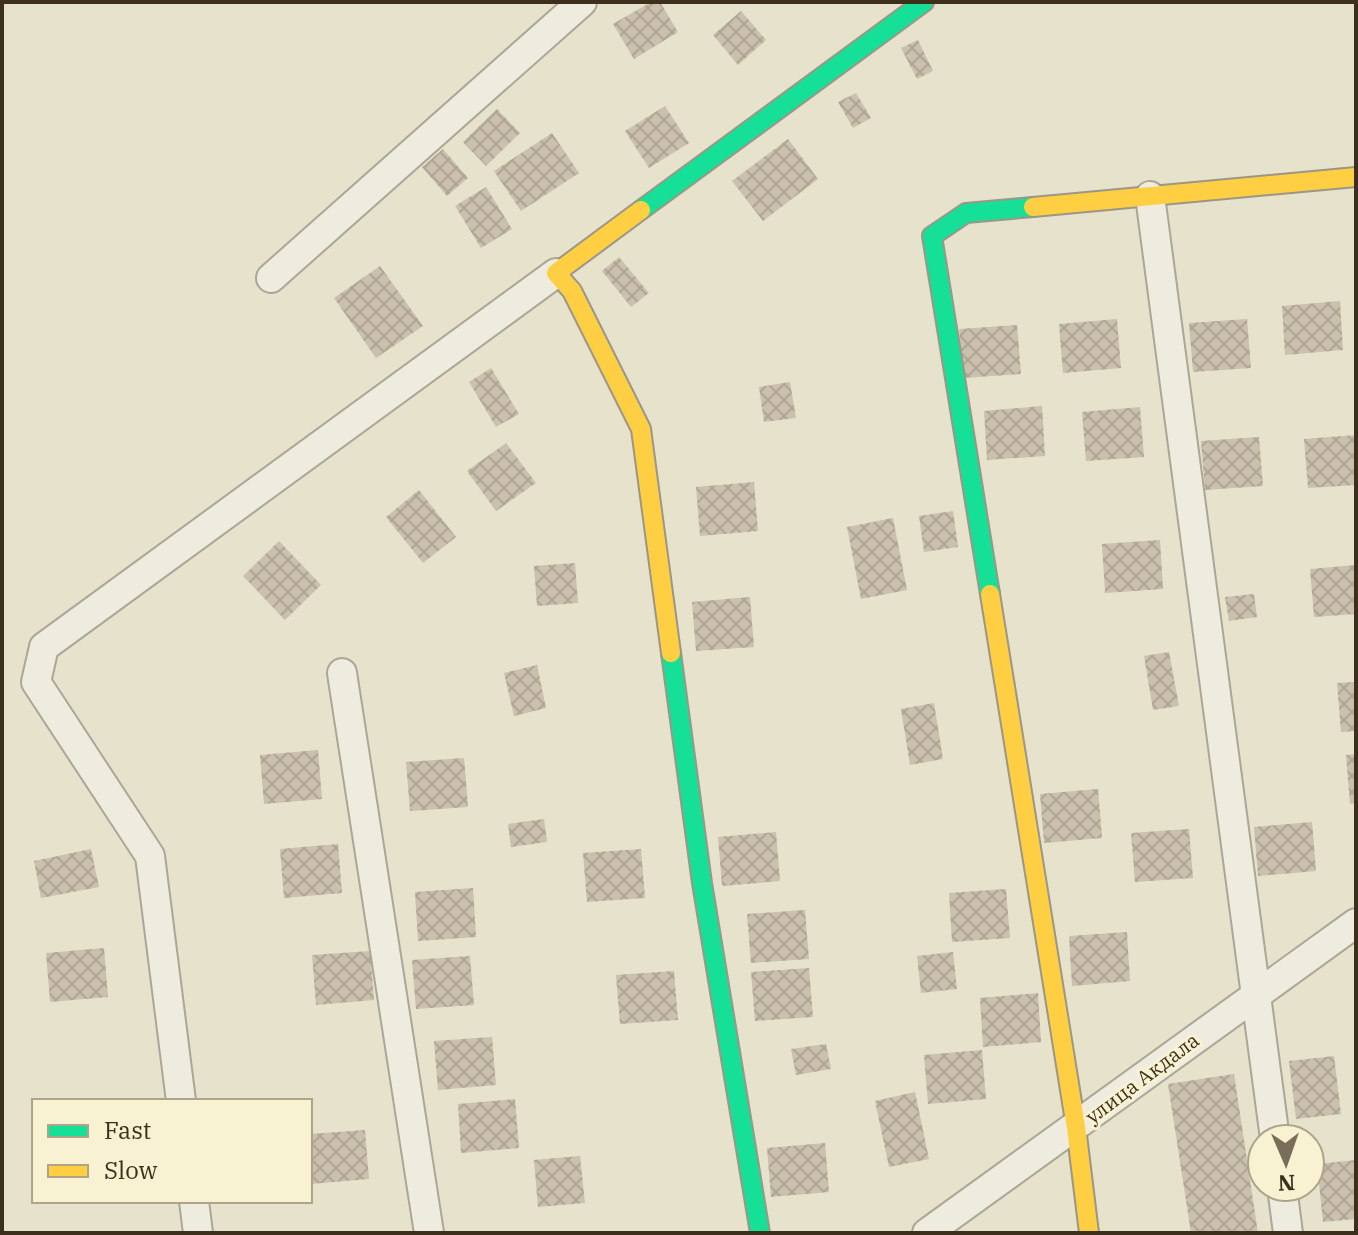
<svg xmlns="http://www.w3.org/2000/svg" width="1358" height="1235" viewBox="0 0 1358 1235" font-family="'IBM Plex Serif',serif">
	<style>
		.building { fill: url(#building-cross-hatch) }
		.lines { fill: none; stroke-linecap: round; stroke-linejoin: round }
		.street-casing { stroke: #aca696; stroke-width: 32 }
		.fast-casing { stroke: #9b9686; stroke-width: 22 }
		.slow-casing { stroke: #9b9686; stroke-width: 22 }
		.street { stroke: #eeebdf; stroke-width: 28 }
		.fast { stroke: #16e098; stroke-width: 18 }
		.slow { stroke: #ffcf43; stroke-width: 18 }
		.labels { text-anchor: middle; dominant-baseline: central; stroke-width: 6; stroke-linejoin: round; paint-order: stroke }
		.street-label { font-size: 20px; fill: #3c301d; stroke: #f8f2d3 }
	</style>
	<defs>
		<pattern id="building-cross-hatch" width="8" height="8" patternUnits="userSpaceOnUse" patternTransform="scale(2)"><rect width="8" height="8" fill="#cac0ad"/><path d="M0 0l8 8M0 8l8-8" fill="none" stroke="#aea594"/></pattern>
	</defs>
	<rect width="100%" height="100%" fill="#e6e2cc"/>
	<path class="building" d="M651,2H660L678,32L634,59L613,24Z
		M741,11L766,40L738,65L713,35Z
		M918,40L933,71L917,79L901,48Z
		M856,93L871,118L853,128L838,102Z
		M665,106L689,143L649,168L625,131Z
		M497,109L520,133L486,166L463,142Z
		M552,133L579,173L521,211L494,171Z
		M788,139L818,179L763,221L732,181Z
		M443,149L468,178L447,196L422,167Z
		M486,187L512,229L481,248L455,206Z
		M619,257L649,293L631,307L602,271Z
		M380,266L423,326L376,358L334,298Z
		M1340,301L1343,350L1285,355L1282,306Z
		M1117,319L1121,368L1063,373L1059,324Z
		M1247,319L1251,368L1193,372L1189,323Z
		M1017,325L1021,374L963,378L959,329Z
		M491,368L519,414L496,427L469,382Z
		M790,382L796,418L764,422L759,387Z
		M1042,406L1045,456L987,460L984,411Z
		M1140,407L1144,457L1086,461L1082,412Z
		M1356,435V485L1308,488L1304,439Z
		M1259,437L1263,486L1205,490L1201,441Z
		M506,443L536,483L496,511L467,471Z
		M754,482L758,531L700,536L696,487Z
		M419,490L456,537L423,563L386,517Z
		M953,511L958,547L924,552L919,516Z
		M893,518L907,590L861,599L847,527Z
		M1160,540L1163,589L1105,593L1102,544Z
		M279,541L321,585L285,620L243,576Z
		M575,563L578,603L537,606L534,566Z
		M1356,565V614L1314,617L1310,569Z
		M1254,594L1257,617L1229,621L1225,597Z
		M750,597L754,647L696,651L692,602Z
		M1169,652L1179,706L1153,710L1144,656Z
		M537,665L546,708L514,716L504,673Z
		M1356,682V731L1341,732L1337,683Z
		M934,703L943,759L910,765L901,709Z
		M318,750L322,799L264,804L260,755Z
		M1356,754V803L1350,804L1346,755Z
		M464,758L468,807L410,811L406,762Z
		M1098,789L1102,838L1044,843L1040,794Z
		M544,819L547,842L511,847L508,824Z
		M1312,822L1316,871L1258,876L1254,827Z
		M1189,829L1193,878L1135,882L1131,833Z
		M776,832L780,881L722,886L718,837Z
		M338,844L342,893L284,898L280,849Z
		M91,849L99,887L41,898L34,861Z
		M641,849L645,898L587,902L583,853Z
		M473,888L476,937L418,941L415,892Z
		M1006,889L1010,938L952,942L949,893Z
		M805,910L809,959L751,963L747,914Z
		M1127,932L1130,981L1072,986L1069,936Z
		M104,948L108,997L50,1002L46,953Z
		M370,951L374,1000L316,1005L312,955Z
		M953,952L957,989L921,993L917,956Z
		M470,956L474,1005L416,1009L412,960Z
		M809,968L813,1017L755,1021L751,972Z
		M674,971L678,1020L620,1024L616,975Z
		M1038,993L1041,1042L983,1047L980,998Z
		M492,1037L496,1085L438,1090L434,1041Z
		M826,1044L831,1069L796,1075L791,1049Z
		M982,1050L986,1099L928,1104L924,1055Z
		M1334,1056L1341,1114L1296,1119L1289,1061Z
		M1234,1074L1258,1233H1191L1168,1084Z
		M915,1092L929,1159L889,1167L875,1101Z
		M515,1099L519,1148L461,1153L458,1104Z
		M365,1130L369,1179L311,1184L310,1134Z
		M825,1143L829,1192L771,1197L767,1148Z
		M580,1156L585,1203L538,1207L534,1160Z
		M1356,1160V1219L1323,1222L1317,1164Z"/>
	<g class="lines">
		<g class="street-casing">
			<path id="street" d="M1150,196L1275,1139
				M271,278L582,2
				M342,673L429,1233
				M181,1101L150,856L36,682L44,647L556,273
				M1282,1187L1288,1233
				M194,1201L198,1233
				M927,1233L1356,923"/>
		</g>
		<g class="fast-casing">
			<path id="fast" d="M641,210L924,2
				M990,594L932,236L966,213L1033,207
				M671,653L702,883L760,1233"/>
		</g>
		<g class="slow-casing">
			<path id="slow" d="M1033,207L1356,177
				M641,210L556,273L572,291L641,429L671,653
				M990,594L1076,1127L1089,1233"/>
		</g>
		<use href="#street" class="street"/>
		<use href="#fast" class="fast"/>
		<use href="#slow" class="slow"/>
	</g>
	<g class="labels">
		<g class="street-label">
			<text transform="translate(1142 1078) rotate(-37)">улица Акдала</text>
		</g>
	</g>
	<rect width="1358" height="1235" fill="none" stroke="#3c301d" stroke-width="8"/>
	<rect x="32" y="1099" width="280" height="104" fill="#f8f2d3" stroke="#ada48a" stroke-width="2"/>
	<rect x="48" y="1125" width="40" height="12" fill="#16e098" stroke="#ada48a" stroke-width="2"/>
	<text x="104" y="1139" font-size="24" fill="#3c301d">Fast</text>
	<rect x="48" y="1165" width="40" height="12" fill="#ffcf43" stroke="#ada48a" stroke-width="2"/>
	<text x="104" y="1179" font-size="24" fill="#3c301d">Slow</text>
	<g transform="translate(1286 1163) rotate(178)"><circle r="38" fill="#f8f2d3" stroke="#ada48a" stroke-width="2"/>
	<path d="M0-6L14 30L0 20L-14 30Z" fill="#786e5a"/>
	<text y="-12" font-size="22" font-weight="bold" text-anchor="middle" fill="#3c301d">N</text>
	</g>
</svg>
